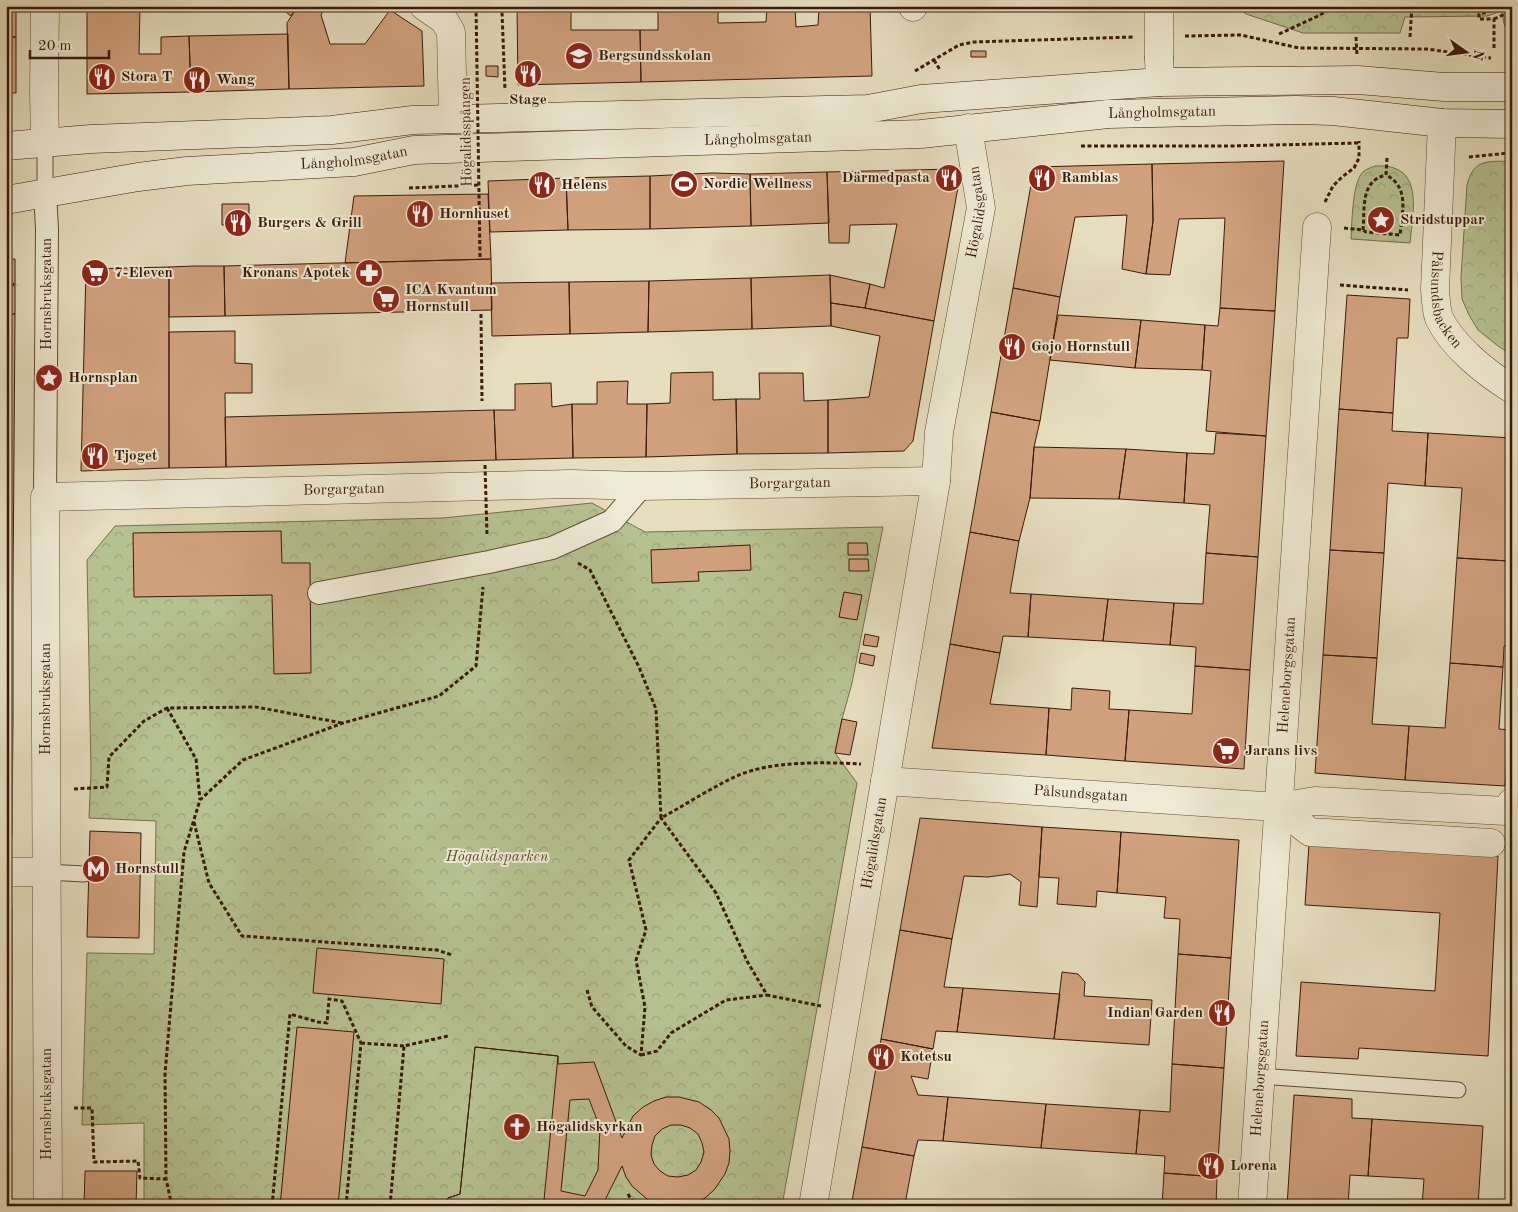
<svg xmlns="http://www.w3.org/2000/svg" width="1518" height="1212" viewBox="0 0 1518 1212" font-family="'Old Standard TT',serif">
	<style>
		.park { fill: url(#park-crowns); stroke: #786e4e }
		.building { fill: #d1a17e; stroke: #391a0a; fill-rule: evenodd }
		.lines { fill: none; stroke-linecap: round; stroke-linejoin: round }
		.service-casing { stroke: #644b37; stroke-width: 17 }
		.pedestrian-casing { stroke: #644b37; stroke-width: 24 }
		.minor-casing { stroke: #644b37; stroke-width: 29 }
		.tertiary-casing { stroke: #644b37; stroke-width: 29 }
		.secondary-casing { stroke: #391a0a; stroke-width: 29 }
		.path { stroke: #391a0a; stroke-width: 3; stroke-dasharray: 4 2.5; stroke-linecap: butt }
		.service { stroke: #efead5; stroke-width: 15 }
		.pedestrian { stroke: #efead5; stroke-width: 22 }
		.minor { stroke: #efead5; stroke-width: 28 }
		.tertiary { stroke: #efead5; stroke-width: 28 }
		.secondary { stroke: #efead5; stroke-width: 28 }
		.path-bridge { stroke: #391a0a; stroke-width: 3; stroke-dasharray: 4 2.5; stroke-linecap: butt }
		.labels { text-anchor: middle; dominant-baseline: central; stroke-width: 4; stroke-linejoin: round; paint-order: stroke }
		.poi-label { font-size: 15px; font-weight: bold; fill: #391a0a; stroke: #efead5; text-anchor: start }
		.street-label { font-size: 15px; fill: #391a0a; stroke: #efead5 }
		.park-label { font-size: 15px; font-style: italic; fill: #5e4c32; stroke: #efead5 }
	</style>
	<defs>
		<pattern id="park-crowns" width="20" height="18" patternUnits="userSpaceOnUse" patternTransform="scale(1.25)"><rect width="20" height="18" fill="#b6c191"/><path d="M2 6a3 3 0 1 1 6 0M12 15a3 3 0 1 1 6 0" fill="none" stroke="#9da57c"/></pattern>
	</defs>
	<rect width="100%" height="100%" fill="#e6debf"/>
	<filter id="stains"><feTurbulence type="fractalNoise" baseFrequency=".004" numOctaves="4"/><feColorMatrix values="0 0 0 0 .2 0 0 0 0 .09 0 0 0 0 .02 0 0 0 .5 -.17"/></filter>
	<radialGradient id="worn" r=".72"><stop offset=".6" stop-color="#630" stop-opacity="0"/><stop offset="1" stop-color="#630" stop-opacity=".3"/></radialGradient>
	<path class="park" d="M1234,6H1512V38L1504,24L1502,11L1487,16L1405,17L1400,33H1303L1246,14Z
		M1512,161V355L1498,346L1478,330L1469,315L1462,299L1461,277L1467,185C1474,158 1487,162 1512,161Z
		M1375,166C1425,163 1413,211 1410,243L1351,239C1352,224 1352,180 1364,171C1367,169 1372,167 1375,166Z
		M592,503L645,532L883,527L852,683L842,719L835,753L857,783L782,1206H144V1123L82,1125L87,953L154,954L156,821L89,818L91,771L87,560L115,526L443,518Z
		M1512,1086V1206H1506Z"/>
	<path class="building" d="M6,6H16V37H6Z
		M87,6H140L139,54H161V37L189,36L191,92L87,94Z
		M278,6H298L291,16Z
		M298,6H326L321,15L330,44H365L390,10L422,31L424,86L289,89L287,23Z
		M517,6L571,7V30H640L641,82L518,85Z
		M658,6H718V23L766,22L767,6H795L796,27L818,25L819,6H870L872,76L641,82L640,30H658Z
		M288,34L289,89L191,92L189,36Z
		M6,37H16V93H6Z
		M971,51H986V57H971Z
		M486,66H498V77L486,76Z
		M1284,161L1275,311L1220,308L1225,218L1179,219L1170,275L1146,274L1153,221L1152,164Z
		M1152,164L1153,221L1146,274L1122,269L1127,215L1075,217L1060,297L1013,288L1034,167Z
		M953,169L956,170L960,176L934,321L865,308L870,284L884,288L897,224L850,225L849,243H829L827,172Z
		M827,172L829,223L751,226L750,174Z
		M712,173L750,174L751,226L650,229V176Z
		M650,176V229L568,230L566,178Z
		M566,178L568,230L490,232L488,181Z
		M488,194L491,259L345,263L354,196Z
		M222,204H249V225H222Z
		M6,259H15V314H6Z
		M491,259L492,310L225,316L224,266Z
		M195,266H224L225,316L169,317V267Z
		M169,267V468L81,471L86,269Z
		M830,275L870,284L865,308L831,303Z
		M830,275L831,326L752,329L751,278Z
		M751,278L752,329L648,332L649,281Z
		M649,281L648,332L570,334L569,282Z
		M569,282L570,334L492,336L491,283Z
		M1013,288L1060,297L1040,421L991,412Z
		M1347,295L1410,299L1408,338H1397L1393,413L1339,409Z
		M831,303L865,308L934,321L913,441L904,451L828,453V400L869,397L880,336L831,326Z
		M1220,308L1275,311L1266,436L1206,431L1211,371L1202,370L1205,325L1218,326Z
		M6,314H15L13,587H6Z
		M1058,315L1141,320L1135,368L1050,360Z
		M1141,320L1205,325L1202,370L1135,368Z
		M235,331V363L252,364V393H225L226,467L169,468V332Z
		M713,372V400L736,399L737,454L646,457L647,404L670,403L671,373Z
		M759,373H803L804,401L828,400V453L737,454L736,399H760Z
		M628,381L627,404H647L646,457L573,458L572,404H597V382Z
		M551,383L552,407L572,404L573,458L496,460L494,410H515V384Z
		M1339,409L1393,413L1392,431L1428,433L1425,486L1388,483L1384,553L1330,550Z
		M494,410L496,460L226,467L225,417Z
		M991,412L1040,421L1034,447L1030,498L1019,541L970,532Z
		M1216,433L1266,436L1258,557L1206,553L1210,505L1184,503L1187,453L1214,454Z
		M1428,433L1512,438V521L1509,561L1457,558L1462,488L1425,486Z
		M1034,447L1126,449L1119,499L1030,498Z
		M1126,449L1187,453L1184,503L1119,499Z
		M281,531L282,563H310L311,673L274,674L272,595L134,597L133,533Z
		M970,532L1019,541L1010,593L1031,594L1028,637L1003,636L1000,653L950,644Z
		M848,543H867L868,555H848Z
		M750,545L751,570L698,572L699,581L652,583L651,550Z
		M1330,550L1384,553L1377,658L1323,655Z
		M1206,553L1258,557L1250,670L1195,666L1196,647L1170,645L1174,603L1203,604Z
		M1457,558L1509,561L1508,582H1512V646H1504L1503,667L1450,663Z
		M849,559H868L869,571H849Z
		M6,587H13V717H6Z
		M844,592L862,595L857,620L839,617Z
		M1031,594L1108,599L1103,641L1028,637Z
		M1108,599L1174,603L1170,645L1103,641Z
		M865,634L879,637L877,647L863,645Z
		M950,644L1000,653L990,704L1049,708L1046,755L932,748Z
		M861,653L875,656L873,666L859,663Z
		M1323,655L1377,658L1372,724L1409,726L1405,780L1315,773Z
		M1450,663L1503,667L1499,729L1509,730L1505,786L1405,780L1409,726L1445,728Z
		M1195,666L1250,670L1244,769L1125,761L1129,710L1192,714Z
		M1072,688L1110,691L1109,709L1129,710L1125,761L1046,755L1049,708L1071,710Z
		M6,717H13L12,836H6Z
		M842,719L857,722L850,755L835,753Z
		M920,818L1042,827L1037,907L1019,905L1021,882L1010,874L988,877L964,876L952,939L900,930Z
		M1042,827L1121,832L1117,893L1097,891L1096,907L1057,904L1059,878L1039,877Z
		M90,831L141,833L139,938L87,937Z
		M1121,832L1239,840L1231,958L1178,954L1180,919L1164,918L1166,897L1117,893Z
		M1309,844L1498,856L1488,1056L1359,1048L1358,1059L1296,1056L1301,982L1435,991L1440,913L1305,905Z
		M6,907H12V1018H6Z
		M900,930L952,939L944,987L963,988L957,1032L936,1031L933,1049L881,1039Z
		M317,948L444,959L441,1004L313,993Z
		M1178,954L1231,958L1224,1068L1172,1064Z
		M1062,972L1078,974L1085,982L1084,996L1152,1000L1149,1045L1054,1039Z
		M963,988L1060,994L1054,1039L957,1032Z
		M6,1018H12L11,1086H6Z
		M297,1027L354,1032L338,1206H280Z
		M881,1039L933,1049L928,1079L911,1076L918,1095L948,1097L943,1141L918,1140L914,1156L862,1147Z
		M475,1047L558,1056L544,1200L552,1206H441L448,1198L460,1194Z
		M475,1047L558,1056V1064L594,1062L622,1138L633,1116L643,1107L654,1101L666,1097H679L699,1102L711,1110L719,1118L729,1139L730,1151L729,1163L725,1174L714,1190L705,1198L693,1204L686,1206L659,1205L648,1200L632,1186L626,1177L622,1166L602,1206H441L448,1198L460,1194ZM589,1099L600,1128L598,1170L585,1196L561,1191L570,1100ZM671,1125H681L690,1128L698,1134L702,1143L704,1152L701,1162L696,1170L688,1175L678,1177L668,1176L660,1171L654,1164L651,1155L652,1145L655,1136L662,1129Z
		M1172,1064L1224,1068L1217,1177L1164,1173L1165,1156L1136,1154L1140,1110L1170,1112Z
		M6,1086H11V1181H6Z
		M1294,1095L1352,1099V1118L1372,1119L1368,1176L1350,1175L1348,1206H1287Z
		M948,1097L1046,1104L1041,1148L943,1141Z
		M1046,1104L1140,1110L1136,1154L1041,1148Z
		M1372,1119L1483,1126L1478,1206H1422L1424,1179L1368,1176Z
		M862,1147L914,1156L905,1204L926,1206H851Z
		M85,1171H137L136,1206H84Z
		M1164,1173L1217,1177L1216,1206H1162Z
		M6,1181H11V1206H6Z"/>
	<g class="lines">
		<g class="service-casing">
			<path id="service" d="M45,193V143
				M46,872L84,874
				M1260,1076L1458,1090"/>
		</g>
		<g class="pedestrian-casing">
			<path id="pedestrian" d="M45,193L47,229L45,497
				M319,593L489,562L552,548L612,521L642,486"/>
		</g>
		<g class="minor-casing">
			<g id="minor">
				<path d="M45,6L44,90L45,143"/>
				<path d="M424,6L444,20L451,32L453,118"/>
				<path d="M1159,6V58"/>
				<path d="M913,7V6"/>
				<path id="s1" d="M885,781L1278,807L1315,801L1506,811L1512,802"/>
				<path d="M1278,807L1310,832L1491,843"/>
				<path d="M6,872H46"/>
				<path id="s2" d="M48,1206L45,497L572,484L642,486L936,481"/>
				<path id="s3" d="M813,1206L936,481L939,432L981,208L968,128"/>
				<path id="s4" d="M1252,1206L1317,227"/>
			</g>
		</g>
		<g class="tertiary-casing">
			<g id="tertiary">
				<path d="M1159,58L1160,82"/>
				<path id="s5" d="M1442,123L1435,290C1436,299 1436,310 1439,318C1452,346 1486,373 1512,389"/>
			</g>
		</g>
		<g class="secondary-casing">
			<g id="secondary">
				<path d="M6,146L91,139L332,130L413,120L868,109L921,99L1160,82L1358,80L1444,87H1512"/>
				<path id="s6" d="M6,200L138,177L187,171L354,162L414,150L921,134L1108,114L1296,110L1333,111L1442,123L1512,124"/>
			</g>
		</g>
		<path class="path" d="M491,6L502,12L505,90
			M1494,19L1507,13V6
			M1279,34L1316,17L1336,6
			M1185,36L1241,35L1299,48L1427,49L1491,58
			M1356,37L1357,55
			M1410,37L1412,6
			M1494,48V19H1479V14L1494,10V6
			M934,60L940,70
			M915,71L959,45L974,42L1133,37
			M1081,146H1231L1358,143
			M1469,157L1509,153
			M409,188L479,185
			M1325,202L1333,186L1342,177L1354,168L1359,158V141
			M1344,228L1363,230L1366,232L1400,235C1402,213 1410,187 1386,175L1387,158
			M1363,230C1365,208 1360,181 1386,175
			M1340,285L1408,290
			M8,289L9,284L17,285
			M481,314L482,401
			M578,563L590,570L639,667L656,709L661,818C687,804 712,787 739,775C772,761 824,762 861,764
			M167,708L196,759L200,800
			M74,789L107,787L109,757L144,721L167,708L256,707L342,723
			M194,822L209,883L242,936L437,950L452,955
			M587,990L592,1007L626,1046L641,1055L645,1007L636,960L646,930L629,860L661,818L716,893L747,961L767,995L821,1006
			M361,1043L404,1046
			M641,1055L657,1051L671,1033L726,1000L767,995
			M74,1108H92L94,1162L138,1161L140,1178L166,1179
			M628,1194L635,1206
			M172,1206L166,1179L165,1074L184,852L200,800L243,760L343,723L439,696L476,666L483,587
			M272,1206L290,1014L318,1022L327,1023L329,999L342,1001L361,1043L346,1206
			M390,1206L404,1046L448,1036"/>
		<use href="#service" class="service"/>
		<use href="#pedestrian" class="pedestrian"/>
		<use href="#minor" class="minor"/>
		<use href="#tertiary" class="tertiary"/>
		<use href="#secondary" class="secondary"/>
		<path class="path-bridge" d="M476,6L480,257
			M485,465L487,535"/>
	</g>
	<defs>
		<g id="school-disc" transform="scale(1.4375)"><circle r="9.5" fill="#8f2418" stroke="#efead5"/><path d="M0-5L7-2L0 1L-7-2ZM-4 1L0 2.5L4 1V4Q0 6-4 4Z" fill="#fff"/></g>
		<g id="restaurant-disc" transform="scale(1.4375)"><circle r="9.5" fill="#8f2418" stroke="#efead5"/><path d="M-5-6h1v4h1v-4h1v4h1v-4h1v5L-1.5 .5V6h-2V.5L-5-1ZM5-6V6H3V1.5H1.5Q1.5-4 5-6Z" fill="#fff"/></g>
		<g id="stadium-disc" transform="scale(1.4375)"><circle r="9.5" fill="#8f2418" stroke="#efead5"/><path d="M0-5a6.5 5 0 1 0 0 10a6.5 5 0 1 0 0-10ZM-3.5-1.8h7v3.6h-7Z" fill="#fff"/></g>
		<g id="sight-disc" transform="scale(1.4375)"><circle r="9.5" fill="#8f2418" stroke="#efead5"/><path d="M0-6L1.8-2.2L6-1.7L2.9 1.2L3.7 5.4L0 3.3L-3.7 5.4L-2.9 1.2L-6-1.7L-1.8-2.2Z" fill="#fff"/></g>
		<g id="supermarket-disc" transform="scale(1.4375)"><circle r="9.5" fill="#8f2418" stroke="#efead5"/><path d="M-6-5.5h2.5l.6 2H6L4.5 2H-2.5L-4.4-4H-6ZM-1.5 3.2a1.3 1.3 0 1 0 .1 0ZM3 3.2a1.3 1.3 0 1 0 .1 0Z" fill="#fff"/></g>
		<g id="pharmacy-disc" transform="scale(1.4375)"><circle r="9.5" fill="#8f2418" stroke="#efead5"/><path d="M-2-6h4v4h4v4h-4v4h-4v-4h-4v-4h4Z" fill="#fff"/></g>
		<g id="metro-disc" transform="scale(1.4375)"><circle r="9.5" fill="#8f2418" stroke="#efead5"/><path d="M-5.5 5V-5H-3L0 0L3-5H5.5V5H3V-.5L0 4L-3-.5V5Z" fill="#fff"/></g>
		<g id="church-disc" transform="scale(1.4375)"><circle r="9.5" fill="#8f2418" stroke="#efead5"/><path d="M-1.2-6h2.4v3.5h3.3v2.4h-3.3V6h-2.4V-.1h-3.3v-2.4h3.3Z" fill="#fff"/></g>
	</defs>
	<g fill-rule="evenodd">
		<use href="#school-disc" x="579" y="56"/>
		<use href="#restaurant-disc" x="528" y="74"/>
		<use href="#restaurant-disc" x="102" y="77"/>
		<use href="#restaurant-disc" x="197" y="80"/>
		<use href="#restaurant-disc" x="949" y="178"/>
		<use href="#restaurant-disc" x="1042" y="178"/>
		<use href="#stadium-disc" x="684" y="184"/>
		<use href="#restaurant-disc" x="542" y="185"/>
		<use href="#restaurant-disc" x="420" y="214"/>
		<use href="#sight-disc" x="1381" y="220"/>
		<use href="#restaurant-disc" x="238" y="223"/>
		<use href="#supermarket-disc" x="95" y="273"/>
		<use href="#pharmacy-disc" x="369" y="273"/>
		<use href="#supermarket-disc" x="386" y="299"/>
		<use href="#restaurant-disc" x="1012" y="347"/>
		<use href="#sight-disc" x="49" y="378"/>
		<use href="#restaurant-disc" x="95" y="456"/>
		<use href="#supermarket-disc" x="1226" y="751"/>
		<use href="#metro-disc" x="96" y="869"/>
		<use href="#restaurant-disc" x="1222" y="1013"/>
		<use href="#restaurant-disc" x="881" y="1057"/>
		<use href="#church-disc" x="517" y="1127"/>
		<use href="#restaurant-disc" x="1211" y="1166"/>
	</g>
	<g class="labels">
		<g class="poi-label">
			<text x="598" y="56">Bergsundsskolan</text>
			<text x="121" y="77">Stora T</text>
			<text x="216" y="80">Wang</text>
			<text x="528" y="100" text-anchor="middle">Stage</text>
			<text x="930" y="178" text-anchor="end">Därmedpasta</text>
			<text x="1061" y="178">Ramblas</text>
			<text x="703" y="184">Nordic Wellness</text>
			<text x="561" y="185">Helens</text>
			<text x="439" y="214">Hornhuset</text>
			<text x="1400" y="220">Stridstuppar</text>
			<text x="257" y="223">Burgers &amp; Grill</text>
			<text x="114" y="273">7-Eleven</text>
			<text x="350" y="273" text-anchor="end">Kronans Apotek</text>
			<text x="405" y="290">ICA Kvantum<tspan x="405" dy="17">Hornstull</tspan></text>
			<text x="1031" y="347">Gojo Hornstull</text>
			<text x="68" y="378">Hornsplan</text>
			<text x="114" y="456">Tjoget</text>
			<text x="1245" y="751">Jarans livs</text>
			<text x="115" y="869">Hornstull</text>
			<text x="1203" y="1013" text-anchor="end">Indian Garden</text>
			<text x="900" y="1057">Kotetsu</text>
			<text x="536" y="1127">Högalidskyrkan</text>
			<text x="1230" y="1166">Lorena</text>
		</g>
		<g class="street-label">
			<text stroke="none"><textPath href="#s6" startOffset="1161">Långholmsgatan</textPath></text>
			<text transform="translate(467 132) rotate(-91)">Högalidsspången</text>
			<text stroke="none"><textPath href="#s6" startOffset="756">Långholmsgatan</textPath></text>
			<text stroke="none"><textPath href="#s6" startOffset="351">Långholmsgatan</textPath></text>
			<text stroke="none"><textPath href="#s3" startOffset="1008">Högalidsgatan</textPath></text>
			<text transform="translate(47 294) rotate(-90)">Hornsbruksgatan</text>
			<text stroke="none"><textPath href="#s5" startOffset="179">Pålsundsbacken</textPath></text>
			<text stroke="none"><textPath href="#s2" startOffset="1454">Borgargatan</textPath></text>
			<text stroke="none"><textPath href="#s2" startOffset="1008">Borgargatan</textPath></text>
			<text stroke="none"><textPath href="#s4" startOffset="532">Heleneborgsgatan</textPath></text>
			<text transform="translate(46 699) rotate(-90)">Hornsbruksgatan</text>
			<text stroke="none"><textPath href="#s1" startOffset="196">Pålsundsgatan</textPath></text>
			<text stroke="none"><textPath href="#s3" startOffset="368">Högalidsgatan</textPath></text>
			<text stroke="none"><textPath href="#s4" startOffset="128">Heleneborgsgatan</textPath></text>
			<text transform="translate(47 1104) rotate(-90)">Hornsbruksgatan</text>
		</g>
		<g class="park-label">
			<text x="497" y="857">Högalidsparken</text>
		</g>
	</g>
	<rect width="1518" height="1212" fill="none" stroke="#e6debf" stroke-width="25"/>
	<rect x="8" y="8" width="1503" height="1197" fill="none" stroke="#391a0a" stroke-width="2.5"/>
	<rect x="12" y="12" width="1493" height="1187" fill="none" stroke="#391a0a"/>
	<g transform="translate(1466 52) rotate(104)" stroke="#efead5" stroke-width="4" paint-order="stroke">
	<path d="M0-4L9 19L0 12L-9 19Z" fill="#391a0a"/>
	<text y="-8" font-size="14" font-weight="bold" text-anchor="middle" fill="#391a0a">N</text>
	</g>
	<path d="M30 50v8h79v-8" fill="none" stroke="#391a0a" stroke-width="2.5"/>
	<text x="38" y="50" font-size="15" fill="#391a0a" stroke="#efead5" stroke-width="4" paint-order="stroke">20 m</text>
	<rect width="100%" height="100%" filter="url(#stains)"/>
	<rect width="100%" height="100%" fill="url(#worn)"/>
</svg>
